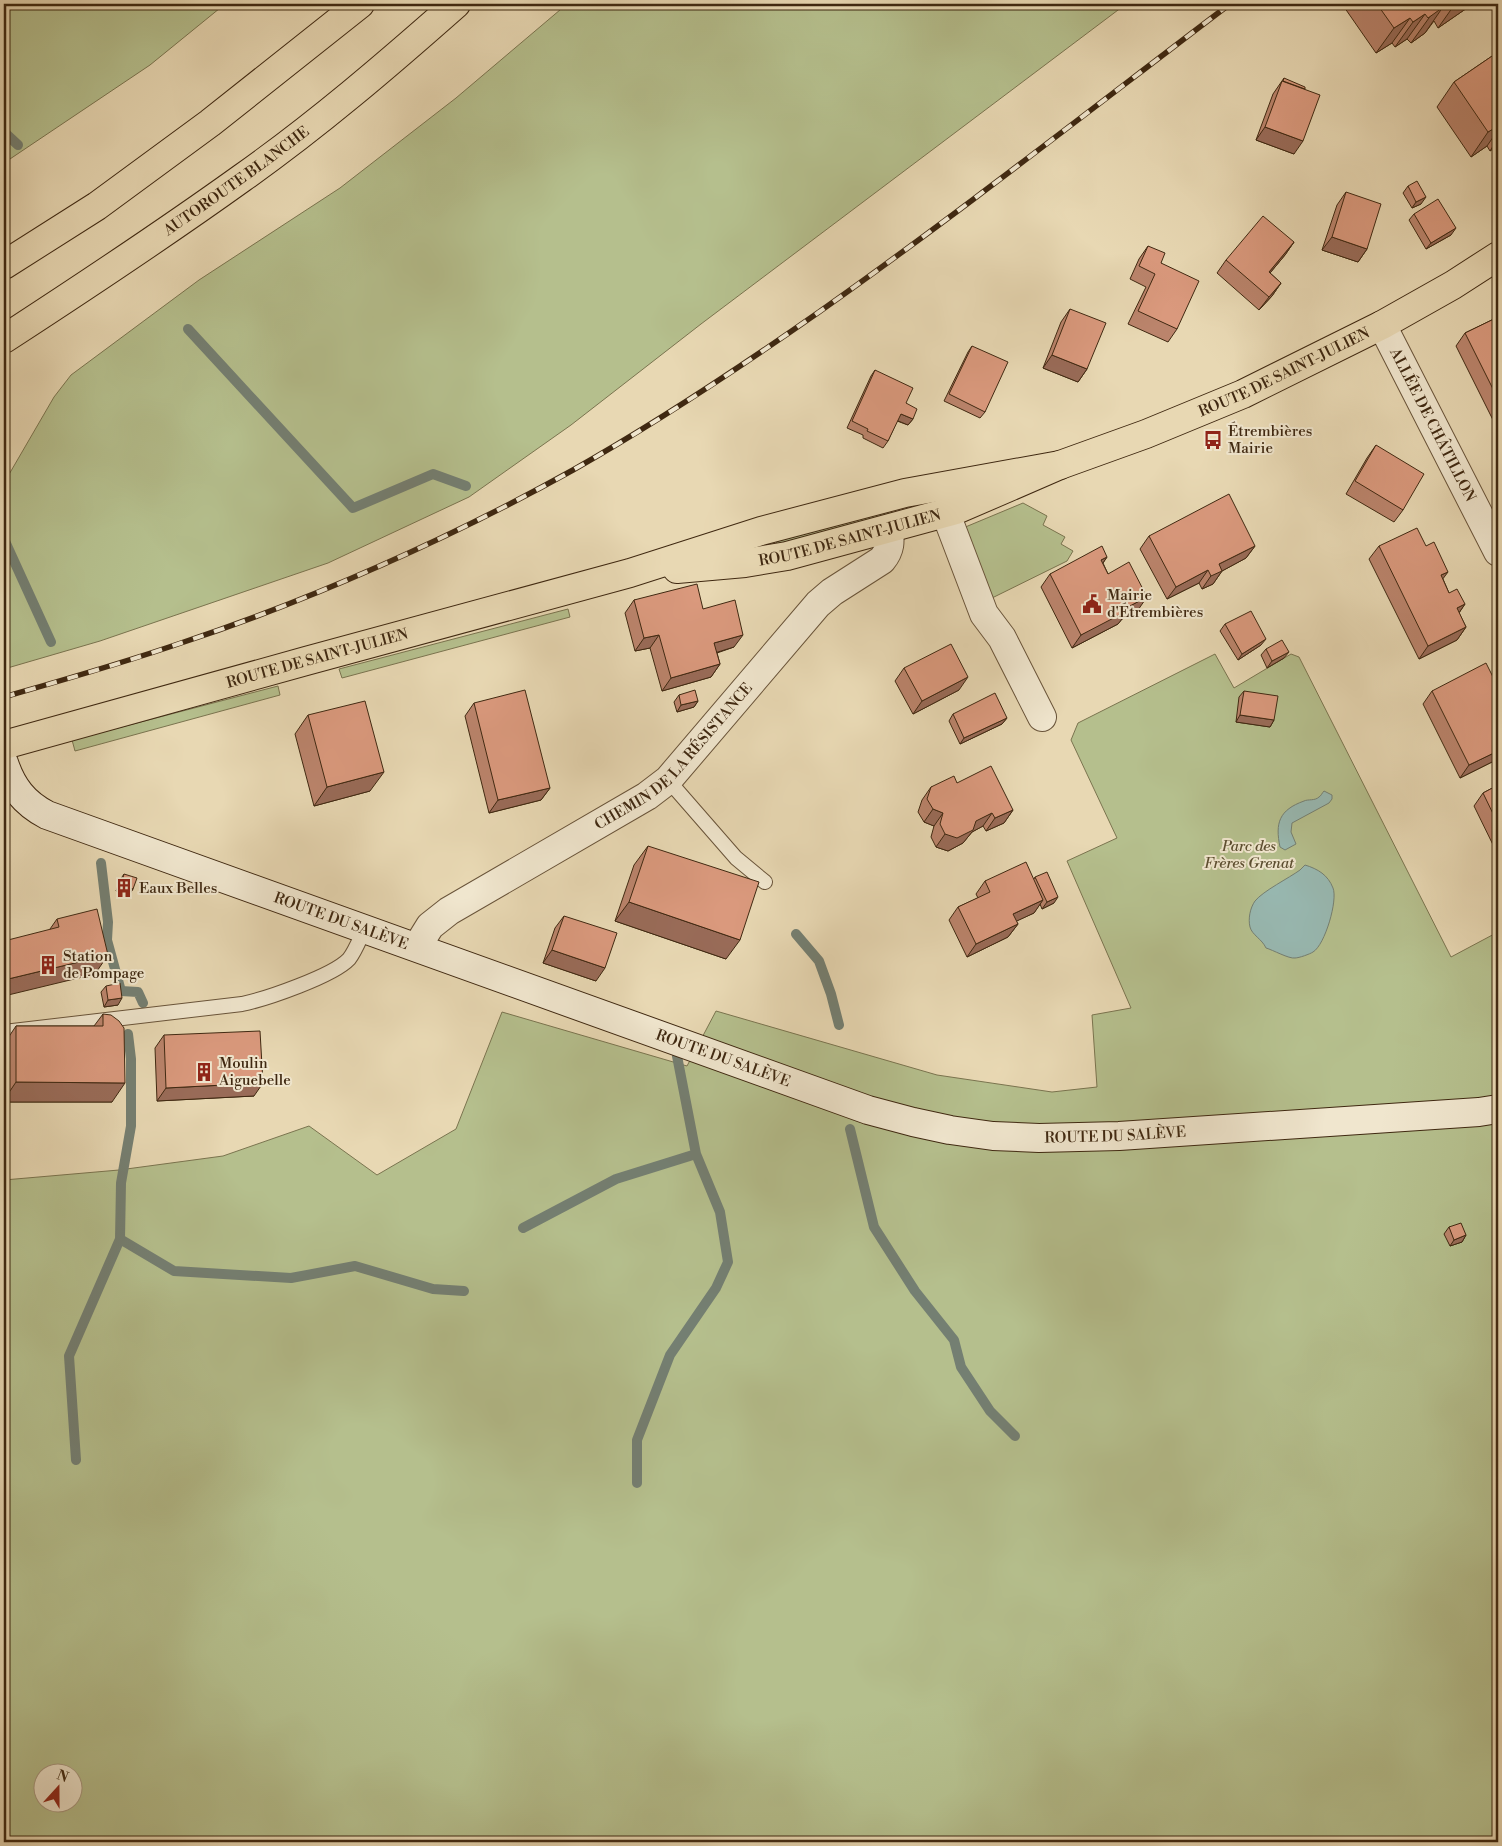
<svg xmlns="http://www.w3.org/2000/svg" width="1502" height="1846" viewBox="0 0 1502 1846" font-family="'Libre Bodoni',serif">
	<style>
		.green { fill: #b5bf8d; stroke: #7a744f; fill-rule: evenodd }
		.water { fill: #98b9b2; stroke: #747f72 }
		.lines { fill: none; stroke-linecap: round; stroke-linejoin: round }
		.stream { stroke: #747f72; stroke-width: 10 }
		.lane-casing { stroke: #69543a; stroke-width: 16 }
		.street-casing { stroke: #69543a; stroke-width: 30 }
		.secondary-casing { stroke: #3f2811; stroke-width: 30 }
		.primary-casing { stroke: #3f2811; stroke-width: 30 }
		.highway-casing { stroke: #3f2811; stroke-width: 30 }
		.lane { stroke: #f0e6ce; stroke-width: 14 }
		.street { stroke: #f0e6ce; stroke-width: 28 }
		.secondary { stroke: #f0e6ce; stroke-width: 28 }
		.primary { stroke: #e8d8b3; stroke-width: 28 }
		.highway { stroke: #e8d8b3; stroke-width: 28 }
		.rail-casing { stroke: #3f2811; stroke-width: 5.5 }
		.rail { stroke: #f0e6ce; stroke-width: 4; stroke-dasharray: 11; stroke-linecap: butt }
		.wall { fill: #bb846c; stroke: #3f2811 }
		.shaded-wall { fill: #996b58; stroke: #3f2811 }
		.building { fill: #da997d; stroke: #3f2811 }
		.labels { text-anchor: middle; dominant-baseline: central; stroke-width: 4; stroke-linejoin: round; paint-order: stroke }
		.street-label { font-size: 15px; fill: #3f2811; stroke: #f0e6ce }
		.poi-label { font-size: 15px; fill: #3f2811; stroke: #f0e6ce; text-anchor: start }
		.park-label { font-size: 15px; font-style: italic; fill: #5c4e30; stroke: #f0e6ce }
	</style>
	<rect width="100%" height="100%" fill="#e8d8b3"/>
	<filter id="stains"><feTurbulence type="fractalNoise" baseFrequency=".004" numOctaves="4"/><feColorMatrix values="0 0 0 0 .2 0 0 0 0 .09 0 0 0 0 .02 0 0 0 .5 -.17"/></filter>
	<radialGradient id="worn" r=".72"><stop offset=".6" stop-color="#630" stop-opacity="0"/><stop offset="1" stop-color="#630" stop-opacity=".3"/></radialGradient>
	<path class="green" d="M4,4H225L150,65L4,163Z
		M567,4H1126L701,324L571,425L469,497L328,563L100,641L4,669V483L54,397L71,375L199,280L340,188L456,98Z
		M1023,503L1047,516L1043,525L1065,537L1061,544L1073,551L1067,561L990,599L963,528Z
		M890,507L894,518L778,548L775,537Z
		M568,609L570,617L342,678L339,669Z
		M1215,654L1234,688L1291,654L1299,657L1451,957L1498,932V1842H4V1180L119,1170L223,1156L309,1126L377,1175L456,1129L502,1012L687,1066L716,1011L937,1075L1052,1092L1097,1087L1092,1015L1131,1008L1067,861L1117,838L1071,740L1078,723ZM42,1774H72V1804H42Z
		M278,686L280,695L75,751L72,740Z"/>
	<path class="water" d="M1324,791L1332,795V799L1329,803L1292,823L1291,832L1296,844L1285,850L1280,847C1275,823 1279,810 1304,801C1308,799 1315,801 1319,797C1321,796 1322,793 1324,791Z
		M1305,865C1318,869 1328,875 1333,888C1338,900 1325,945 1313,952C1310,954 1299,958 1295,958C1289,959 1273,950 1266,948C1262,939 1252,935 1250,927C1248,919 1250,908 1255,901C1263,891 1289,878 1300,870Z"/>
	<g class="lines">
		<path class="stream" d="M4,132L18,145
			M188,329L353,508L433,474L466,486
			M4,539L51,642
			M101,863L108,922L107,940L121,991L138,992L143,1003
			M796,934L819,961L831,994L839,1025
			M850,1129L874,1227L915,1291L954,1340L961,1367L990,1411L1015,1436
			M523,1228L616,1179L696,1154L677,1056
			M120,1239L174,1271L291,1278L355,1266L433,1289L464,1291
			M76,1460L69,1356L120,1239L121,1183L131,1126V1059L128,1034
			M637,1483V1440L670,1355L716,1288L728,1262L720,1212L696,1154"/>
		<g class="lane-casing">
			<path id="lane" d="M668,780L736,858L765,882
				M4,1032L242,1004C266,999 333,976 349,959C356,950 360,938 365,928"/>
		</g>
		<g class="street-casing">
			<g id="street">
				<path id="s1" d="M1382,325L1498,552"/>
				<path d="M946,514L984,614L1002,638L1042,717"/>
				<path id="s2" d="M417,947L430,926L449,911L647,796L668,780L818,604L832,592L882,560C891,549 890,541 889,529"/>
			</g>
		</g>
		<g class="secondary-casing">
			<g id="secondary">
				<path id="s3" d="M4,763C12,787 24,803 47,815L868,1110L913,1122L950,1130L993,1136L1039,1138L1119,1136L1479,1112L1498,1109"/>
			</g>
		</g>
		<g class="primary-casing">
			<g id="primary">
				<path id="s4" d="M677,569L745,563L787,556L956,510L1060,465L1146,434L1243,394L1382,325L1453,285L1498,256"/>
				<path id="s5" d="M4,745L306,661L630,573L761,531L905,493L1060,465"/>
			</g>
		</g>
		<g class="highway-casing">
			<g id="highway">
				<path d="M4,265L97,206L210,123L360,4"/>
				<path id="s6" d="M4,339C84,287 164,234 242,178C317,125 387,65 456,4"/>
			</g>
		</g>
		<use href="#lane" class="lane"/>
		<use href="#street" class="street"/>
		<use href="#secondary" class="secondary"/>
		<use href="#primary" class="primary"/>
		<use href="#highway" class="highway"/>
		<g class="rail-casing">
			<path id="rail" d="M4,697C63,680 123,663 181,643C313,599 451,538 573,470C658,422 739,368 819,312C959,213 1094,107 1230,4"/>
		</g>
		<use href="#rail" class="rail"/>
	</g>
	<path class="wall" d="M1342,4H1470L1467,8L1438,28L1434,21L1425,33L1411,43L1407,39L1395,47L1392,43L1376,53Z
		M1498,52V145L1490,151L1487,146L1471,157L1437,107L1454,82Z
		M1284,78L1294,154L1256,140L1273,94Z
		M1408,186L1421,204L1412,208L1403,193Z
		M1346,192L1367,249L1358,262L1322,250L1337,205Z
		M1414,214L1451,235L1426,249L1409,220Z
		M1294,242L1285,255L1270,273L1281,283L1272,296L1259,310L1217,273L1226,260Z
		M1148,246L1161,263L1177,329L1168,342L1128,324L1146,287L1130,279L1139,259Z
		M1070,309L1087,369L1078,382L1043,368L1061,322Z
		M1498,317V430L1456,346L1465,333Z
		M972,346L985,412L980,418L944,401L968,352Z
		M875,370L906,403L913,419L908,425L897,421L888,441L883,448L863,438V435L847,428L871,376Z
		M1376,445L1403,510L1394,522L1346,494L1367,458Z
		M1149,536L1255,546L1246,558L1222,571L1213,584L1202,589L1199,583L1167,599L1140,549Z
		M1379,546L1443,579L1449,593L1465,604L1459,613L1466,627L1457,640L1419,659L1369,559Z
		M1107,557L1103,563L1108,574L1138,610L1122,619L1118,624L1072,648L1041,587L1050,574Z
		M634,600L703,609L734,647L717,653L720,664L711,677L662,691L650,648L635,651L625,613Z
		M1225,624L1261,645L1238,660L1220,631Z
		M1266,649L1284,658L1267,668L1261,655Z
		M904,668L959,690L913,714L895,681Z
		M1498,687V759L1460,778L1423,704L1432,691Z
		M1244,691L1274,720L1270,727L1236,722L1239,697Z
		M679,695L698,701L694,707L677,712L674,702Z
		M474,703L550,788L541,800L489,813L465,716Z
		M953,714L1007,718L1002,724L960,744L949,721Z
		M308,715L370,791L314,806L295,734Z
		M957,783L1013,810L1004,823L986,831L983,826L972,832L963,843L948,851L936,847L931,837L934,826L924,822L918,812L922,800L931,787Z
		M1498,785V855L1474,806L1483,793Z
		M648,846L726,959L615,921L634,865Z
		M124,874L133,889L129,895L116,891L120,880Z
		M1035,877L1054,903L1042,909L1040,904L1034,913L1016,921L1018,924L1008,937L967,957L949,920L958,907L978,898L976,894L985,881L1034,879Z
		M564,916L596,981L543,963L555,928Z
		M57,919L95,974L50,929Z
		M106,986L118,1005L104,1007L101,992Z
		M103,1014L112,1102H4V1044L16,1026H94Z
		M164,1035L254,1096L157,1101L155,1048Z
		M1449,1227L1466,1235L1462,1242L1450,1246L1444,1234Z"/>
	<path class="shaded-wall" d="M1439,4H1445L1425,33L1411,43Z
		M1455,4H1470L1467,8L1438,28Z
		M1425,14L1407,39L1395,47L1413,22Z
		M1410,18L1392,43L1376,53L1394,28Z
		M1498,126V130L1487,146L1471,157L1488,132Z
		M1265,127L1303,141L1294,154L1256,140Z
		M1498,138V145L1490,151Z
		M1426,197L1421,204L1412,208L1416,202Z
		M1456,228L1451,235L1426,249L1431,243Z
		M1332,237L1367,249L1358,262L1322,250Z
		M1294,242L1285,255L1260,285L1269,272Z
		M1281,283L1272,296L1259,310L1269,297Z
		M1052,355L1087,369L1078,382L1043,368Z
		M901,414L913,419L908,425L896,420Z
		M1255,546L1246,558L1222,571L1213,584L1202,589L1219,564Z
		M1107,557L1098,570L1101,560Z
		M1208,570L1199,583L1167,599L1176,587Z
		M1448,572L1439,584L1441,575Z
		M1147,597L1138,610L1122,619L1118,624L1072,648L1081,635L1126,608Z
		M1465,604L1456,617L1457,608Z
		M1466,627L1457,640L1419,659L1428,646Z
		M659,635L650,648L635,651L644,638Z
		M743,635L734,647L705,656L714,643Z
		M1266,639L1261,645L1238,660L1242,654Z
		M1289,652L1284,658L1267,668L1272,661Z
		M720,664L711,677L662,691L671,678Z
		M968,677L959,690L913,714L922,701Z
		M698,701L694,707L677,712L681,705Z
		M1240,715L1274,720L1270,727L1236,722Z
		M1007,718L1002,724L960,744L964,738Z
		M1498,751V759L1460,778L1469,765Z
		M384,772L370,791L314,806L327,787Z
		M550,788L541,800L489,813L498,800Z
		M933,809L943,813L934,826L924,822Z
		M1013,810L1004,823L986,831L995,818Z
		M992,813L983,826L972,832L963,843L948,851L936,847L945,834Z
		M121,885L133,889L129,895L116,891Z
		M1058,897L1054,903L1042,909L1047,902Z
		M1043,900L1034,913L1004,927L1013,914Z
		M629,902L740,940L726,959L615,921Z
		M1018,924L1008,937L967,957L976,944Z
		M9,931L4,939V933Z
		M552,950L605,968L596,981L543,963Z
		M108,955L95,974L4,996V980Z
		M122,998L118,1005L104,1007L108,1000Z
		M16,1082L125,1083L112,1102H4V1100Z
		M263,1083L254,1096L157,1101L166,1088Z
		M1466,1235L1462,1242L1450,1246L1454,1240Z"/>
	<path class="building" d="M1377,4H1439L1442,8L1428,18L1425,14L1413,22L1410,18L1394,28Z
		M1498,52V126L1488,132L1454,82Z
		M1284,78L1305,87V89L1283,81Z
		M1282,81L1320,95L1303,141L1265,127Z
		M1417,181L1426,197L1416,202L1408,186Z
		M1346,192L1381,204L1367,249L1332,237Z
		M1438,199L1456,228L1431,243L1414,214Z
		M1263,216L1294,242L1269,272L1281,283L1269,297L1226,260Z
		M1148,246L1165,253L1161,263L1199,281L1177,329L1138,311L1155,274L1139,266Z
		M1070,309L1106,323L1087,369L1052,355Z
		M1498,317V399L1465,333Z
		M972,346L1008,362L985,412L949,394Z
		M875,370L913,388L906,403L917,409L913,419L901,414L888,441L867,431L868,429L852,421Z
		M1376,445L1424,474L1403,510L1355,481Z
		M1229,494L1255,546L1219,564L1222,571L1211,576L1208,570L1176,587L1149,536Z
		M1417,528L1426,546L1434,542L1448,572L1441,575L1449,593L1457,589L1465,604L1457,608L1466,627L1428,646L1379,546Z
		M1102,546L1107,557L1101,560L1108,574L1129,562L1147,597L1126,608L1127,611L1081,635L1050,574Z
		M697,584L703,609L735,600L743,635L714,643L720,664L671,678L659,635L644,638L634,600Z
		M1251,611L1266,639L1242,654L1225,624Z
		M1282,640L1289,652L1272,661L1266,649Z
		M951,644L968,677L922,701L904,668Z
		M1486,663L1498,687V751L1469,765L1432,691Z
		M525,690L550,788L498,800L474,703Z
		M695,690L698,701L681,705L679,695Z
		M1244,691L1278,696L1274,720L1240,715Z
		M995,693L1007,718L964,738L953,714Z
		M365,701L384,772L327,787L308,715Z
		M991,766L1013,810L995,818L992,813L976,821L973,830L957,838L945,834L940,824L943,813L933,809L927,799L931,787L954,776L957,783Z
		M1498,785V824L1483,793Z
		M648,846L759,882L740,940L629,902Z
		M1026,862L1043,900L1013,914L1018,924L976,944L958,907L990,892L985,881Z
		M1047,872L1058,897L1047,902L1035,877Z
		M124,874L137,878L133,889L121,885Z
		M97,909L108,955L4,980V941L59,927L57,919Z
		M4,913L9,931L4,933Z
		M564,916L617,933L605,968L552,950Z
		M120,983L122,998L108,1000L106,986Z
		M103,1014L111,1015L119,1021L124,1028L125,1083L16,1082V1026H103Z
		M260,1031L263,1083L166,1088L164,1035Z
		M1461,1223L1466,1235L1454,1240L1449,1227Z"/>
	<defs>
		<g id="bus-bare" transform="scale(1.5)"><path d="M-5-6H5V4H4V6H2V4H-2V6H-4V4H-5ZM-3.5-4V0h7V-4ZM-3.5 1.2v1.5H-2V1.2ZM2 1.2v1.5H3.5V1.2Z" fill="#8f2418" stroke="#f0e6ce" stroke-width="2.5" paint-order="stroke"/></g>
		<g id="civic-bare" transform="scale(1.5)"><path d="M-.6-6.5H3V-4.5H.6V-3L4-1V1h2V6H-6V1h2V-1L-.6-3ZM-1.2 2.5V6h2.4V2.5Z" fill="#8f2418" stroke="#f0e6ce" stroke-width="2.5" paint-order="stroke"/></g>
		<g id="building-bare" transform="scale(1.5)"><path d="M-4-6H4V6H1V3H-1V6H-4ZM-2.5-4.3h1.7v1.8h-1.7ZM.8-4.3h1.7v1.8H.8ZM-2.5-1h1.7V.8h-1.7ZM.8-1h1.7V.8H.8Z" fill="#8f2418" stroke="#f0e6ce" stroke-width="2.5" paint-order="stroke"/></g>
	</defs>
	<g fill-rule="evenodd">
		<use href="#bus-bare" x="1213" y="440"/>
		<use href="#civic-bare" x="1092" y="604"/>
		<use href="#building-bare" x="124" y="888"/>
		<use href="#building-bare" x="48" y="965"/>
		<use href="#building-bare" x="204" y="1072"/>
	</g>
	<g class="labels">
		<g class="street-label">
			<text stroke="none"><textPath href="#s6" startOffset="281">AUTOROUTE BLANCHE</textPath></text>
			<text stroke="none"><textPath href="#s4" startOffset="642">ROUTE DE SAINT-JULIEN</textPath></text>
			<text stroke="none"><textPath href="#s1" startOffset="112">ALLÉE DE CHÂTILLON</textPath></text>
			<text stroke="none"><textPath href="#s4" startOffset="176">ROUTE DE SAINT-JULIEN</textPath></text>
			<text stroke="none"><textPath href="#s5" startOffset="325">ROUTE DE SAINT-JULIEN</textPath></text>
			<text stroke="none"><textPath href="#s2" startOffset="324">CHEMIN DE LA RÉSISTANCE</textPath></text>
			<text stroke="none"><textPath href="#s3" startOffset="382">ROUTE DU SALÈVE</textPath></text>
			<text stroke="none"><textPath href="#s3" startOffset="788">ROUTE DU SALÈVE</textPath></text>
			<text stroke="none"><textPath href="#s3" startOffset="1192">ROUTE DU SALÈVE</textPath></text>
		</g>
		<g class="poi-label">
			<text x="1228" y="431">Étrembières<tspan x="1228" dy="17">Mairie</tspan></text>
			<text x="1107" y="595">Mairie<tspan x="1107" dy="17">d'Étrembières</tspan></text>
			<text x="139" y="888">Eaux Belles</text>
			<text x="63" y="956">Station<tspan x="63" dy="17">de Pompage</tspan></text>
			<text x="219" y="1063">Moulin<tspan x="219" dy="17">Aiguebelle</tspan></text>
		</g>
		<g class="park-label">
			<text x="1249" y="846">Parc des<tspan x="1249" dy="17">Frères Grenat</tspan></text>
		</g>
	</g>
	<rect width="1502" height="1846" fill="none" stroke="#e8d8b3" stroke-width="20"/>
	<rect x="5" y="5" width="1492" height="1836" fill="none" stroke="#3f2811" stroke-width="2.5"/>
	<rect x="10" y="10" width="1482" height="1826" fill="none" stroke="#3f2811"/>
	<g transform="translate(58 1788) rotate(21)"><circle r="24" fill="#f0e6ce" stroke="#a99a82"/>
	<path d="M0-4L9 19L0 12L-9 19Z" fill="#8f2418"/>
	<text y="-8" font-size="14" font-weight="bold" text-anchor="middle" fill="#3f2811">N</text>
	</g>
	<rect width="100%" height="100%" filter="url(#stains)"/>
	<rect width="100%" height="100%" fill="url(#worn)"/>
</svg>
